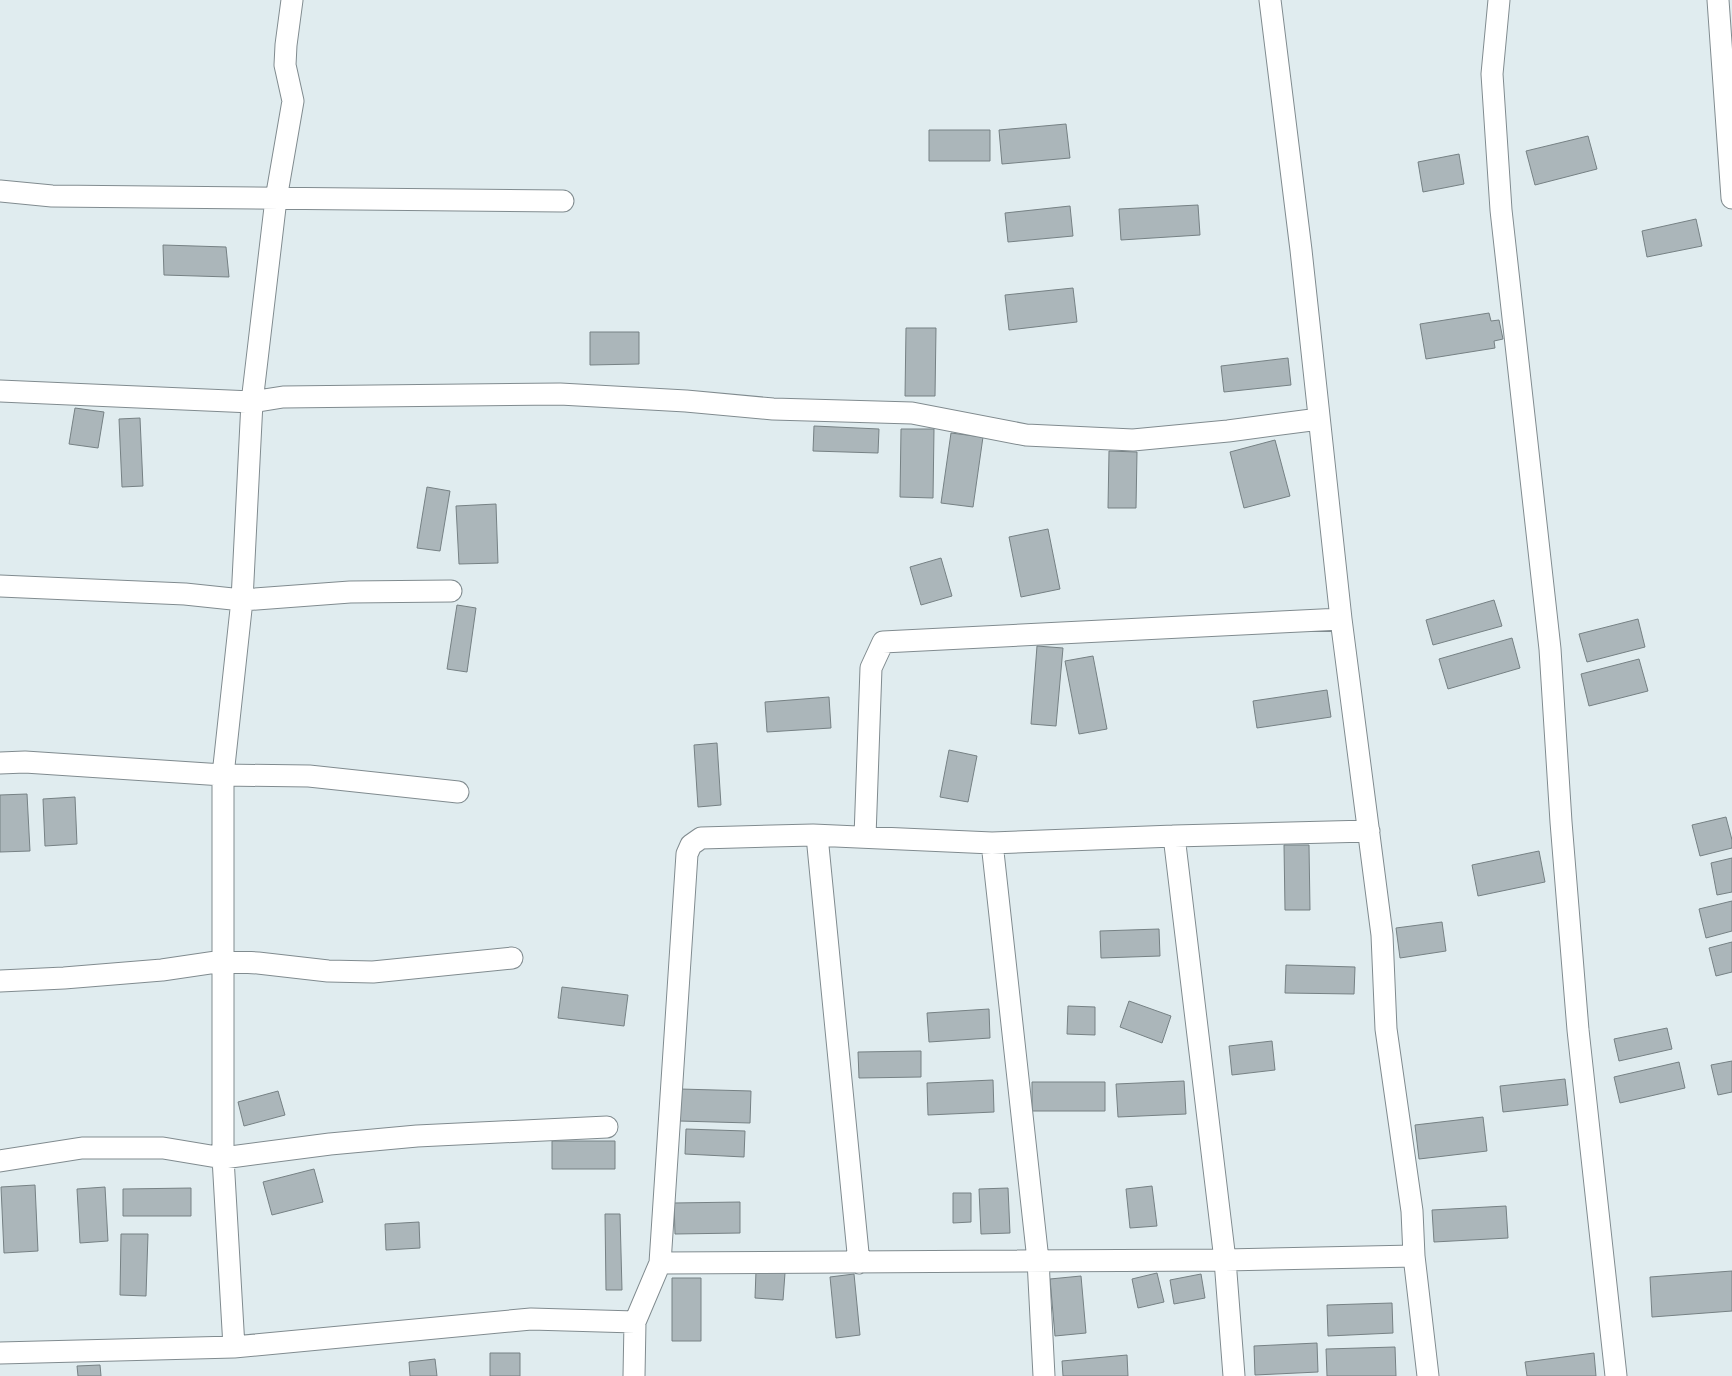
<svg xmlns="http://www.w3.org/2000/svg" width="1732" height="1376" viewBox="0 0 1732 1376" font-family="Arial,sans-serif">
	<style>
		.building { fill: #abb6ba; stroke: #768184 }
		.lines { fill: none; stroke-linecap: round; stroke-linejoin: round }
		.street-casing { stroke: #808b8f; stroke-width: 23 }
		.street { stroke: #fff; stroke-width: 21 }
	</style>
	<rect width="100%" height="100%" fill="#e0ecef"/>
	<path class="building" d="M1066,124L1070,158L1002,164L999,130Z
		M929,130H990V161H929Z
		M1588,136L1597,169L1535,185L1526,151Z
		M1459,154L1464,184L1423,192L1418,162Z
		M1198,205L1200,235L1121,240L1119,209Z
		M1070,206L1073,236L1008,242L1005,213Z
		M1696,219L1702,246L1647,257L1642,231Z
		M163,245L226,247L229,277L164,275Z
		M1073,288L1077,322L1009,330L1005,295Z
		M1489,313L1491,321L1499,320L1503,339L1494,341L1495,348L1426,359L1420,324Z
		M906,328H936L935,396H905Z
		M590,332H639V364L590,365Z
		M1288,358L1291,385L1224,392L1221,366Z
		M75,408L104,412L98,448L69,444Z
		M140,418L143,486L122,487L119,419Z
		M814,426L879,429L878,453L813,451Z
		M901,429H934L933,498L900,497Z
		M951,433L983,437L973,507L941,503Z
		M1275,440L1290,496L1244,508L1230,452Z
		M1109,451L1137,452L1136,508H1108Z
		M427,487L450,491L440,551L417,548Z
		M496,504L498,563L459,564L456,506Z
		M1048,529L1060,589L1021,597L1009,537Z
		M941,558L952,596L921,605L910,567Z
		M1494,600L1502,626L1433,645L1426,620Z
		M457,605L476,608L467,672L447,669Z
		M1638,619L1645,647L1587,662L1579,634Z
		M1512,638L1520,668L1448,689L1439,659Z
		M1037,646L1063,648L1056,726L1031,724Z
		M1093,656L1107,729L1079,734L1065,661Z
		M1639,659L1648,691L1589,706L1581,674Z
		M1327,690L1331,717L1257,728L1253,701Z
		M829,697L831,728L767,732L765,702Z
		M717,743L721,805L698,807L694,745Z
		M949,750L977,756L968,802L940,797Z
		M27,794L30,851L0,852V795Z
		M75,797L77,844L45,846L43,799Z
		M1726,817L1732,840V848L1700,856L1692,825Z
		M1284,845H1309L1310,910H1285Z
		M1539,851L1545,882L1478,896L1472,865Z
		M1732,858V892L1717,895L1711,863Z
		M1732,901V931L1706,938L1699,909Z
		M1442,922L1446,951L1400,958L1396,928Z
		M1159,929L1160,956L1101,958L1100,931Z
		M1732,942V972L1716,976L1709,948Z
		M1286,965L1355,967L1354,994L1285,993Z
		M562,987L628,995L624,1026L558,1018Z
		M1129,1001L1171,1016L1162,1043L1120,1027Z
		M1068,1006L1095,1007V1035L1067,1034Z
		M989,1009L990,1038L929,1042L927,1013Z
		M1667,1028L1672,1049L1619,1061L1614,1039Z
		M1272,1041L1275,1070L1232,1075L1229,1046Z
		M921,1051V1077L859,1078L858,1052Z
		M1732,1061V1092L1718,1095L1711,1065Z
		M1679,1062L1685,1088L1620,1103L1614,1077Z
		M1565,1079L1568,1105L1503,1112L1500,1086Z
		M993,1080L994,1112L928,1115L927,1083Z
		M1184,1081L1186,1114L1118,1117L1116,1084Z
		M1032,1082H1105V1111H1032Z
		M680,1089L751,1091L750,1123L679,1121Z
		M278,1091L285,1115L244,1126L238,1102Z
		M1483,1117L1487,1151L1419,1159L1415,1125Z
		M686,1129L745,1131L744,1157L685,1154Z
		M552,1141H615V1169H552Z
		M314,1169L323,1202L272,1215L263,1182Z
		M35,1185L38,1251L4,1253L1,1187Z
		M1152,1186L1157,1226L1130,1228L1126,1189Z
		M105,1187L108,1241L80,1243L77,1189Z
		M191,1188V1216H123V1189Z
		M1008,1188L1010,1233L981,1234L979,1189Z
		M953,1193H971V1222L953,1223Z
		M740,1202V1233L675,1234L674,1203Z
		M1506,1206L1508,1238L1434,1242L1432,1210Z
		M605,1214H620L622,1290H606Z
		M419,1222L420,1248L386,1250L385,1224Z
		M121,1234H148L146,1296L120,1295Z
		M756,1271L785,1273L783,1300L755,1298Z
		M1732,1271V1311L1652,1317L1650,1277Z
		M1157,1273L1164,1302L1138,1308L1132,1279Z
		M854,1274L860,1335L836,1338L830,1277Z
		M1201,1274L1205,1298L1174,1304L1170,1280Z
		M1081,1276L1086,1333L1055,1336L1050,1279Z
		M672,1278H701V1341H672Z
		M1392,1303L1393,1333L1328,1336L1327,1305Z
		M1317,1343L1318,1372L1255,1375L1254,1346Z
		M1395,1347L1396,1376H1327L1326,1349Z
		M490,1353H520V1376H490Z
		M1594,1353L1596,1376H1527L1525,1362Z
		M1127,1355L1128,1376H1063L1062,1361Z
		M435,1359L437,1376H410L409,1362Z
		M100,1365L101,1376H78L77,1366Z"/>
	<g class="lines">
		<g class="street-casing">
			<path id="street" d="M1270,0L1301,250L1341,619L1382,935L1386,1029L1412,1211L1414,1256L1428,1376
				M1499,0L1492,74L1501,210L1550,649L1561,822L1578,1030L1616,1376
				M1718,0L1732,198
				M0,191L52,196L563,201
				M0,391L252,402L283,397L560,394L686,401L773,409L912,413L1026,435L1133,440L1228,431L1319,419
				M0,586L185,594L242,600L350,592L451,591
				M0,763L25,762L223,775L309,776L458,792
				M817,836L859,1263
				M1174,836L1225,1260L1234,1376
				M865,837L871,668L883,642L1341,619
				M992,843L1038,1260L1044,1376
				M0,981L64,978L162,970L223,961L258,963L328,971L373,972L512,958
				M0,1161L82,1148H163L223,1158L330,1144L417,1136L607,1127
				M660,1263L1225,1260L1414,1256
				M234,1347L223,1158V775L242,600L252,402L276,199L293,101L285,65L286,45L292,0
				M0,1353L234,1347L531,1319L635,1322
				M634,1376L635,1322L660,1263L687,854L691,845L701,838L813,835L992,843L1174,836L1369,831"/>
		</g>
		<use href="#street" class="street"/>
	</g>
</svg>
